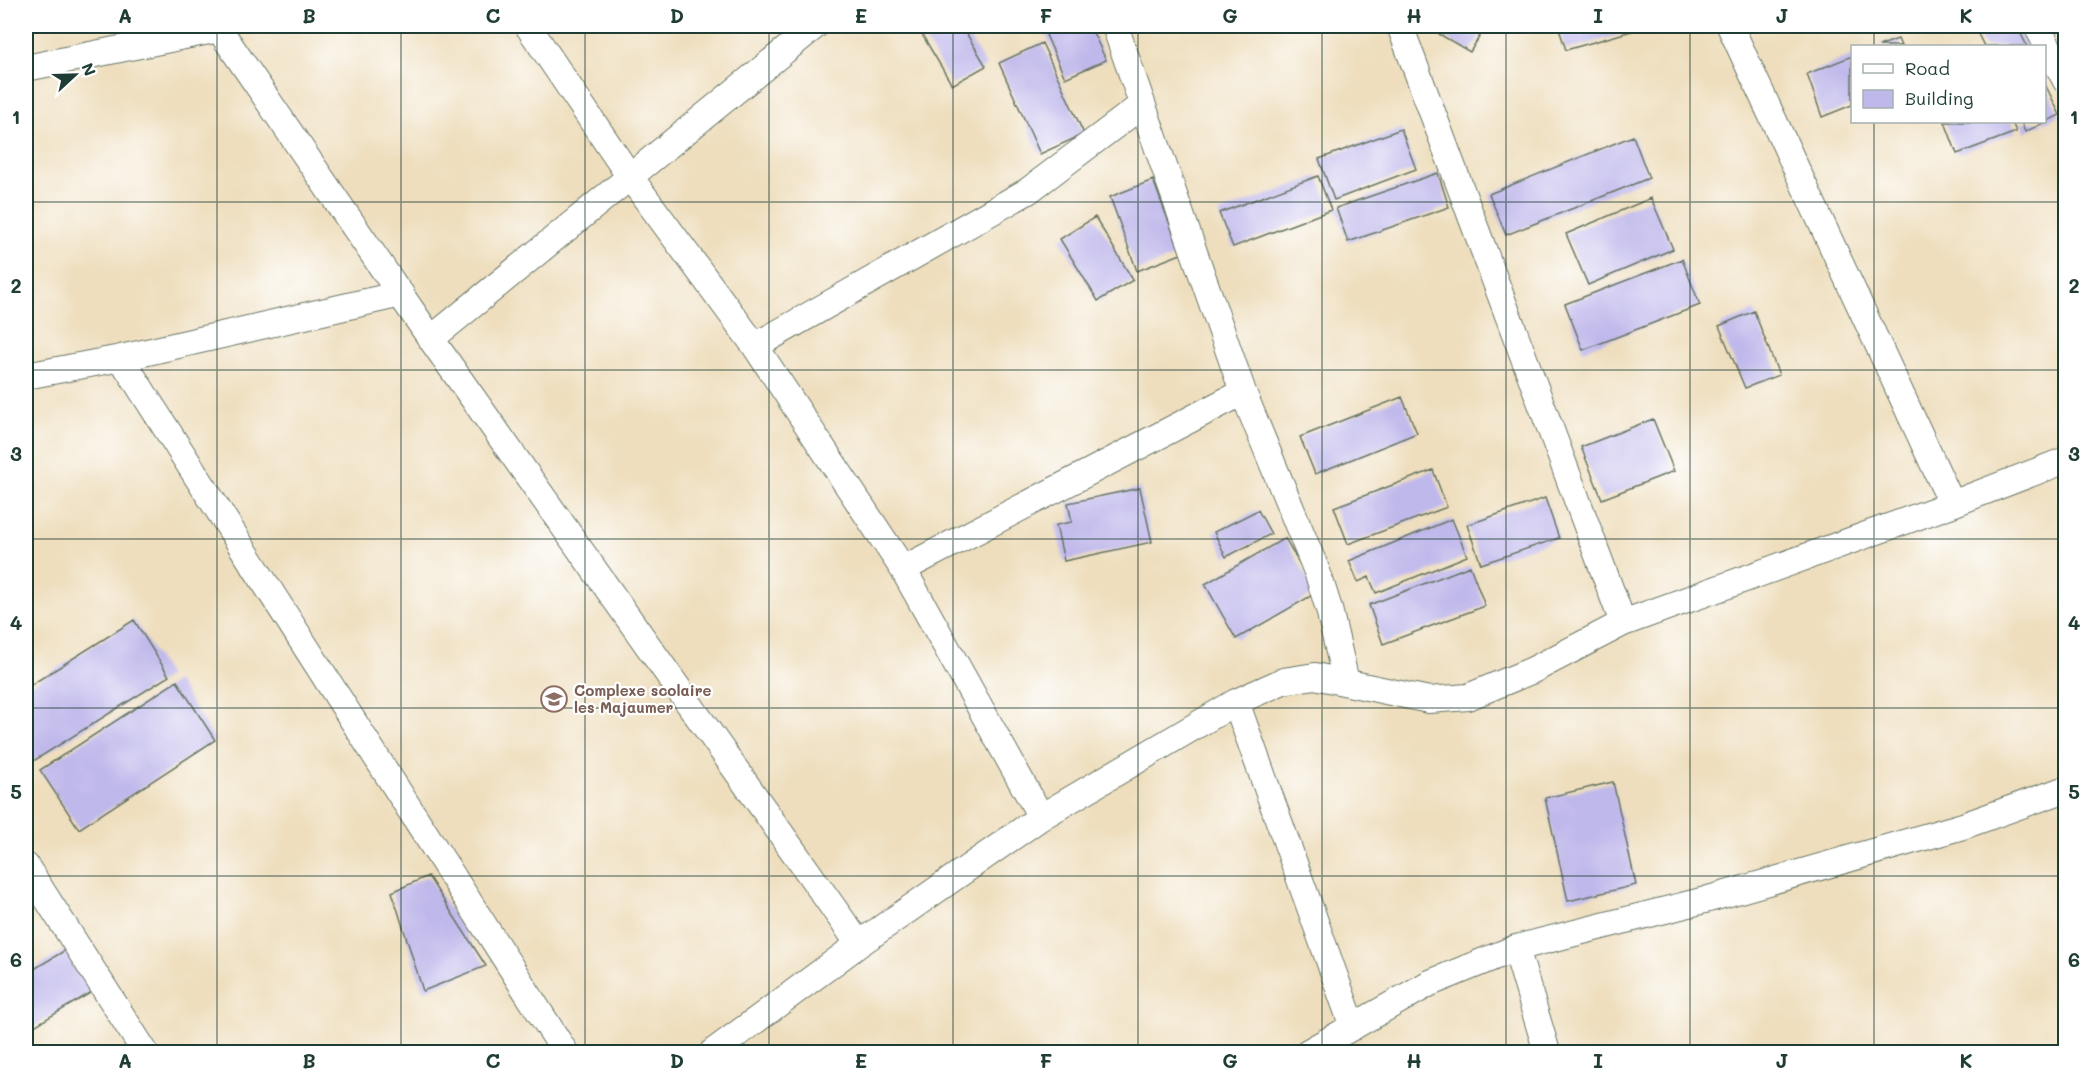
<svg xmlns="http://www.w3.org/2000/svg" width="2091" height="1078" viewBox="0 0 2091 1078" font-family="Mali,sans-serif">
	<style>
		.building { fill: #bfb8eb }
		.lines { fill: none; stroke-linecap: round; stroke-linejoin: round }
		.minor-casing { stroke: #677564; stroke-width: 28 }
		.minor { stroke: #fff; stroke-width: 26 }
		.grid { fill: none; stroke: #1f3d34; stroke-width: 1.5; stroke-opacity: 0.55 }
		.labels { text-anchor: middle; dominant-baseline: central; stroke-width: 4.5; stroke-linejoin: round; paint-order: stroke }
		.education-label { font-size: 15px; font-weight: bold; fill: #785e54; stroke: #fff; text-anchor: start }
		.neatline { fill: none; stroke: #1f3d34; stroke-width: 2 }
		.grid-label { font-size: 20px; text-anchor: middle; font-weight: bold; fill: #1f3d34 }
	</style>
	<rect width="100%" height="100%" fill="#fff"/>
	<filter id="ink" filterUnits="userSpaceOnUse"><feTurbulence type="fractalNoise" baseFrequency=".0167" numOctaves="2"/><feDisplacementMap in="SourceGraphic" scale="12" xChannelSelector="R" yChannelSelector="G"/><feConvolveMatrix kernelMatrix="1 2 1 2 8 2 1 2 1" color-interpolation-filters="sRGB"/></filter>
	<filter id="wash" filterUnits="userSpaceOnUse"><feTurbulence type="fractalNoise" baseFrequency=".008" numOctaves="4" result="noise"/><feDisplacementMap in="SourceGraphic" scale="24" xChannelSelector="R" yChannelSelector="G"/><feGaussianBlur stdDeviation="1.35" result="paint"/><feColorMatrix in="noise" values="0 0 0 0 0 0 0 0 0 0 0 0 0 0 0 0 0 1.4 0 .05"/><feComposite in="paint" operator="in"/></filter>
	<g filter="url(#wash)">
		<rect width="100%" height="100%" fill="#eedebd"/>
		<g id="blocks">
			<path class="building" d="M917,26H962L986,66L952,85Z
				M1049,26H1090L1106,60L1065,78L1043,28Z
				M1444,26H1486L1470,52L1439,34Z
				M1558,26H1649L1566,50Z
				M1974,26H2017L2027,46H1984Z
				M1898,39L1901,46H1879Z
				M1042,43L1084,134L1040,154L999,63Z
				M1852,56V105L1822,117L1807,74Z
				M2044,82L2060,115L2025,132L2021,122H2044Z
				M1945,122H2012L2016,132L1957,154Z
				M1401,129L1416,169L1334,200L1319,159Z
				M1633,136L1649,178L1506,235L1489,194Z
				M1438,173L1449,207L1348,242L1336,208Z
				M1318,176L1331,210L1233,247L1219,213Z
				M1153,180L1181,254L1137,271L1110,197Z
				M1651,198L1673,249L1588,285L1566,234Z
				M1095,217L1133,280L1098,301L1060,239Z
				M1682,259L1700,305L1583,350L1565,304Z
				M1754,311L1779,375L1745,388L1719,326Z
				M1402,397L1417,433L1315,474L1300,437Z
				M1653,419L1674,471L1602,499L1581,447Z
				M1433,470L1447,507L1348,544L1334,507Z
				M1140,488L1152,542L1064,561L1056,525L1072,522L1068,503Z
				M1545,498L1559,538L1481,564L1467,525Z
				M1258,510L1271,534L1226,557L1214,532Z
				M1452,519L1467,556L1376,593L1369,577L1358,582L1349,561Z
				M1285,538L1316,593L1236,639L1205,584Z
				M1470,566L1485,606L1383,644L1369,605Z
				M134,620L169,676L32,762L26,753V688Z
				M177,681L215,740L79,829L40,770Z
				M1613,782L1636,885L1568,901L1545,798Z
				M428,876L486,966L423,991L392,892Z
				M72,946L97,989L26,1031V974Z"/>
		</g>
	</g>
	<g filter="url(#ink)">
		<use href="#blocks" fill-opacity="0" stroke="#677564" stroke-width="1.5"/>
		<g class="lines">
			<g class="minor-casing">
				<path id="minor" d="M217,26L431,339L859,944
					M528,26L630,177L755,346L903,569L1041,817
					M1115,26L1243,392L1318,574L1329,609L1346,682
					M1400,26L1623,623
					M1730,26L1952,504
					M2037,26L2066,81
					M26,68L219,29
					M431,339L815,26
					M755,346L1028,191L1142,105
					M121,358L565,1052
					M26,376L121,358L401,294
					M903,569L1243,392
					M1236,702L1353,1027
					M26,866L145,1052
					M1516,948L1547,1052
					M713,1052L859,944L1041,817L1236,702L1283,681L1315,676L1429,700L1468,697L1533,670L1623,623L1952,504L2066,460
					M1308,1052L1430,983L1516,948L1705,900L1963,826L2066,789"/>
			</g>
			<use href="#minor" class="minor"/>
		</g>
	</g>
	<path class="grid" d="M217,26V1052M401,26V1052M585,26V1052M769,26V1052M953,26V1052M1138,26V1052M1322,26V1052M1506,26V1052M1690,26V1052M1874,26V46M1874,122V1052M26,202H2066M26,370H2066M26,539H2066M26,708H2066M26,876H2066"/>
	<defs>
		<g id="school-ring" transform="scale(1.35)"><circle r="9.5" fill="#fff" stroke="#8d6e63" stroke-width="1.5"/><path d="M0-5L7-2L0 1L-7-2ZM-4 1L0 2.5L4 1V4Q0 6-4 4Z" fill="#8d6e63"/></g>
	</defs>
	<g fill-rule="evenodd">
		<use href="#school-ring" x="554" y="699"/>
	</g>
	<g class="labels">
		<g class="education-label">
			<text x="574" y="690">Complexe scolaire<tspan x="574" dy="17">les Majaumer</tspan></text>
		</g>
	</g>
	<rect width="2091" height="1078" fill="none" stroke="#fff" stroke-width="66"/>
	<rect x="1851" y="45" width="195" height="78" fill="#ffffff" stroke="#a5b1ae" stroke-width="1.5"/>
	<rect x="1863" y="64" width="30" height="9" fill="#ffffff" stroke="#a5b1ae" stroke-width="1.5"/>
	<text x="1905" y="75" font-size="18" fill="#1f3d34">Road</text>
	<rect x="1863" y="90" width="30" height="18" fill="#bfb8eb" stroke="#a5b1ae" stroke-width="1.5"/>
	<text x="1905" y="105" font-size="18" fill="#1f3d34">Building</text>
	<g transform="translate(75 75) rotate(68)" stroke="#ffffff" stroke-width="4.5" paint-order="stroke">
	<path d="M0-4.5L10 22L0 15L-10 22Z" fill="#1f3d34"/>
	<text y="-9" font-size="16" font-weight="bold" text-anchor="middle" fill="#1f3d34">N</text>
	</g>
	<rect x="33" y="33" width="2025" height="1012" class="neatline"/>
	<g class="grid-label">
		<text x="125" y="23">A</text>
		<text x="309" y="23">B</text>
		<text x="493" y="23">C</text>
		<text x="677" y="23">D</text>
		<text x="861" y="23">E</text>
		<text x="1046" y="23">F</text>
		<text x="1230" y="23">G</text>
		<text x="1414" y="23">H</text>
		<text x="1598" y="23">I</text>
		<text x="1782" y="23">J</text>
		<text x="1966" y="23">K</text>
		<text x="16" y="124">1</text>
		<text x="2074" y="124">1</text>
		<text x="16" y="293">2</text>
		<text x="2074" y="293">2</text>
		<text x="16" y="461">3</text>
		<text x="2074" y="461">3</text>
		<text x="16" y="630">4</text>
		<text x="2074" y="630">4</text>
		<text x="16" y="799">5</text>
		<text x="2074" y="799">5</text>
		<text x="16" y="967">6</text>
		<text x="2074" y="967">6</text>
		<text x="125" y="1068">A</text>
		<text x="309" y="1068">B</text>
		<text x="493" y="1068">C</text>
		<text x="677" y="1068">D</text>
		<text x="861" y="1068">E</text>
		<text x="1046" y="1068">F</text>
		<text x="1230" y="1068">G</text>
		<text x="1414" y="1068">H</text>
		<text x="1598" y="1068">I</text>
		<text x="1782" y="1068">J</text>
		<text x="1966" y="1068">K</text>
	</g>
</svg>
